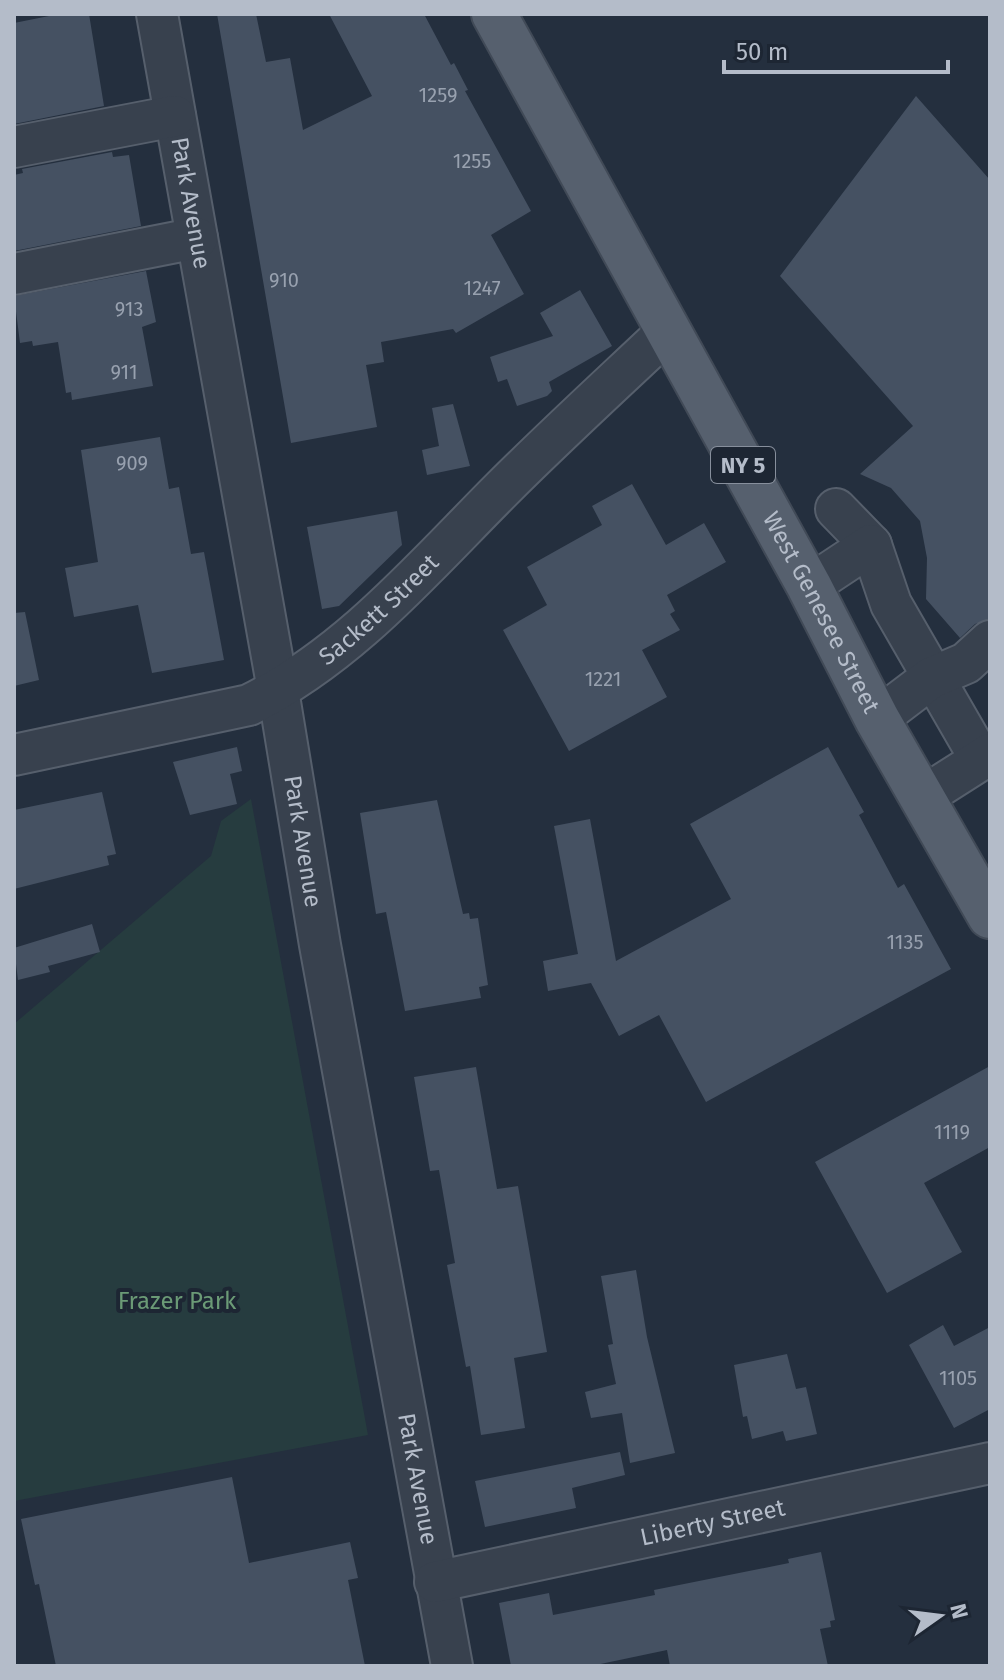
<svg xmlns="http://www.w3.org/2000/svg" width="1004" height="1680" viewBox="0 0 1004 1680" font-family="'Fira Sans',sans-serif">
	<style>
		.green { fill: #263c3f }
		.building { fill: #455162 }
		.lines { fill: none; stroke-linecap: round; stroke-linejoin: round }
		.minor-casing { stroke: #565f6c; stroke-width: 44 }
		.major-casing { stroke: #414a57; stroke-width: 48 }
		.minor { stroke: #38414e; stroke-width: 40 }
		.major { stroke: #56606e; stroke-width: 44 }
		.labels { text-anchor: middle; dominant-baseline: central; stroke-width: 8; stroke-linejoin: round; paint-order: stroke }
		.number-label { font-size: 20px; fill: #98a1af }
		.shield { fill: #1d2633; stroke: #878f9c; stroke-width: 2 }
		.shield-label { font-size: 22px; font-weight: bold; fill: #b4bcc9 }
		.street-label { font-size: 24px; fill: #b4bcc9; stroke: #1d2633 }
		.park-label { font-size: 24px; fill: #6b9a76; stroke: #1d2633 }
	</style>
	<rect width="100%" height="100%" fill="#242f3e"/>
	<path class="green" d="M251,799L368,1435L14,1501V1024L211,856L221,821Z"/>
	<path class="building" d="M59,14H89L104,106L14,124V23Z
		M217,14H256L266,62L290,58L303,130L372,96L329,14H424L451,65L454,63L468,90L465,91L531,211L491,235L524,294L456,333L453,329L381,342L384,362L366,365L377,427L291,443Z
		M916,96L990,180V619L975,624L960,638L926,599L927,558L920,521L891,488L860,474L913,426L780,276Z
		M112,152L113,157L129,155L141,226L14,251V175L23,173L22,169Z
		M146,271L156,322L142,327L153,386L72,400L71,392L66,393L58,342L33,346L32,341L20,343L14,296Z
		M580,290L612,346L549,382L552,391L547,396L517,406L507,379L498,382L490,357L553,336L540,313Z
		M453,404L470,466L427,475L422,450L439,446L432,408Z
		M160,437L169,489L179,487L191,554L204,552L224,660L152,673L138,605L74,617L65,568L98,562L81,450Z
		M632,484L666,545L704,523L726,562L667,595L675,611L670,614L680,630L642,650L667,697L569,751L503,630L547,605L527,567L602,525L592,506Z
		M397,511L402,545L339,606L322,609L307,527Z
		M25,612L39,680L14,686V613Z
		M237,747L242,771L230,774L237,804L190,815L173,762Z
		M828,747L864,812L859,815L898,888L904,884L951,969L706,1102L659,1015L619,1036L591,983L548,991L543,961L578,954L554,826L590,819L616,961L731,899L690,824Z
		M102,792L116,854L107,856L109,865L14,889V810Z
		M437,800L463,914L469,913L470,919L478,918L488,985L479,987L481,998L405,1011L386,912L376,914L360,813Z
		M92,924L100,952L48,966L50,972L18,980L14,948Z
		M990,1066V1147L924,1183L962,1252L887,1293L815,1162Z
		M476,1067L497,1189L518,1186L547,1352L514,1358L525,1428L481,1435L470,1366L466,1367L447,1265L455,1263L439,1170L430,1171L414,1077Z
		M636,1270L647,1337L675,1453L630,1463L622,1413L591,1418L585,1392L616,1384L608,1345L613,1344L601,1276Z
		M943,1325L954,1346L990,1327V1409L954,1428L909,1345Z
		M787,1354L796,1389L806,1387L817,1434L786,1441L783,1431L752,1439L747,1416L743,1417L734,1365Z
		M620,1452L625,1475L572,1488L576,1508L485,1527L475,1481Z
		M232,1477L249,1563L350,1542L358,1578L348,1580L365,1666H56L39,1584L35,1585L21,1519Z
		M821,1552L835,1620L830,1621L831,1627L820,1629L828,1666H670L667,1650L591,1666H511L499,1603L549,1593L553,1615L655,1595L654,1590L789,1563L788,1559Z"/>
	<g class="lines">
		<g class="minor-casing">
			<g id="minor">
				<path id="s1" d="M157,14L278,690L320,945L452,1666"/>
				<path d="M14,147L175,116"/>
				<path d="M14,274L197,238"/>
				<path d="M836,509L871,545"/>
				<path d="M809,586L871,545L891,604L981,760"/>
				<path d="M877,719L931,678L966,663L990,641"/>
				<path id="s2" d="M14,755L249,705C350,655 424,567 502,489C556,435 613,383 669,330"/>
				<path d="M924,796L990,754"/>
				<path id="s3" d="M435,1582L990,1463"/>
			</g>
		</g>
		<g class="major-casing">
			<g id="major">
				<path id="s4" d="M494,14L809,586L877,719L990,916"/>
			</g>
		</g>
		<use href="#minor" class="minor"/>
		<use href="#major" class="major"/>
	</g>
	<g class="labels">
		<g class="number-label">
			<text x="438" y="95">1259</text>
			<text x="472" y="161">1255</text>
			<text x="284" y="280">910</text>
			<text x="482" y="288">1247</text>
			<text x="129" y="309">913</text>
			<text x="124" y="372">911</text>
			<text x="132" y="463">909</text>
			<text x="603" y="679">1221</text>
			<text x="905" y="942">1135</text>
			<text x="952" y="1132">1119</text>
			<text x="958" y="1378">1105</text>
		</g>
		<rect class="shield" x="711" y="447" width="64" height="36" rx="6"/>
		<g class="shield-label">
			<text x="743" y="465">NY 5</text>
		</g>
		<g class="street-label">
			<text stroke="none"><textPath href="#s1" startOffset="192">Park Avenue</textPath></text>
			<text stroke="none"><textPath href="#s2" startOffset="402">Sackett Street</textPath></text>
			<text stroke="none"><textPath href="#s4" startOffset="682">West Genesee Street</textPath></text>
			<text stroke="none"><textPath href="#s1" startOffset="840">Park Avenue</textPath></text>
			<text stroke="none"><textPath href="#s1" startOffset="1488">Park Avenue</textPath></text>
			<text stroke="none"><textPath href="#s3" startOffset="284">Liberty Street</textPath></text>
		</g>
		<g class="park-label">
			<text x="177" y="1301">Frazer Park</text>
		</g>
	</g>
	<rect width="1004" height="1680" fill="none" stroke="#b4bcc9" stroke-width="32"/>
	<g transform="translate(940 1616) rotate(76)" stroke="#1d2633" stroke-width="6" paint-order="stroke">
	<path d="M0-6L14 30L0 20L-14 30Z" fill="#b4bcc9"/>
	<text y="-12" font-size="22" font-weight="bold" text-anchor="middle" fill="#b4bcc9">N</text>
	</g>
	<path d="M724 60v12h224v-12" fill="none" stroke="#b4bcc9" stroke-width="4"/>
	<text x="736" y="60" font-size="24" fill="#b4bcc9" stroke="#1d2633" stroke-width="6" paint-order="stroke">50 m</text>
</svg>
